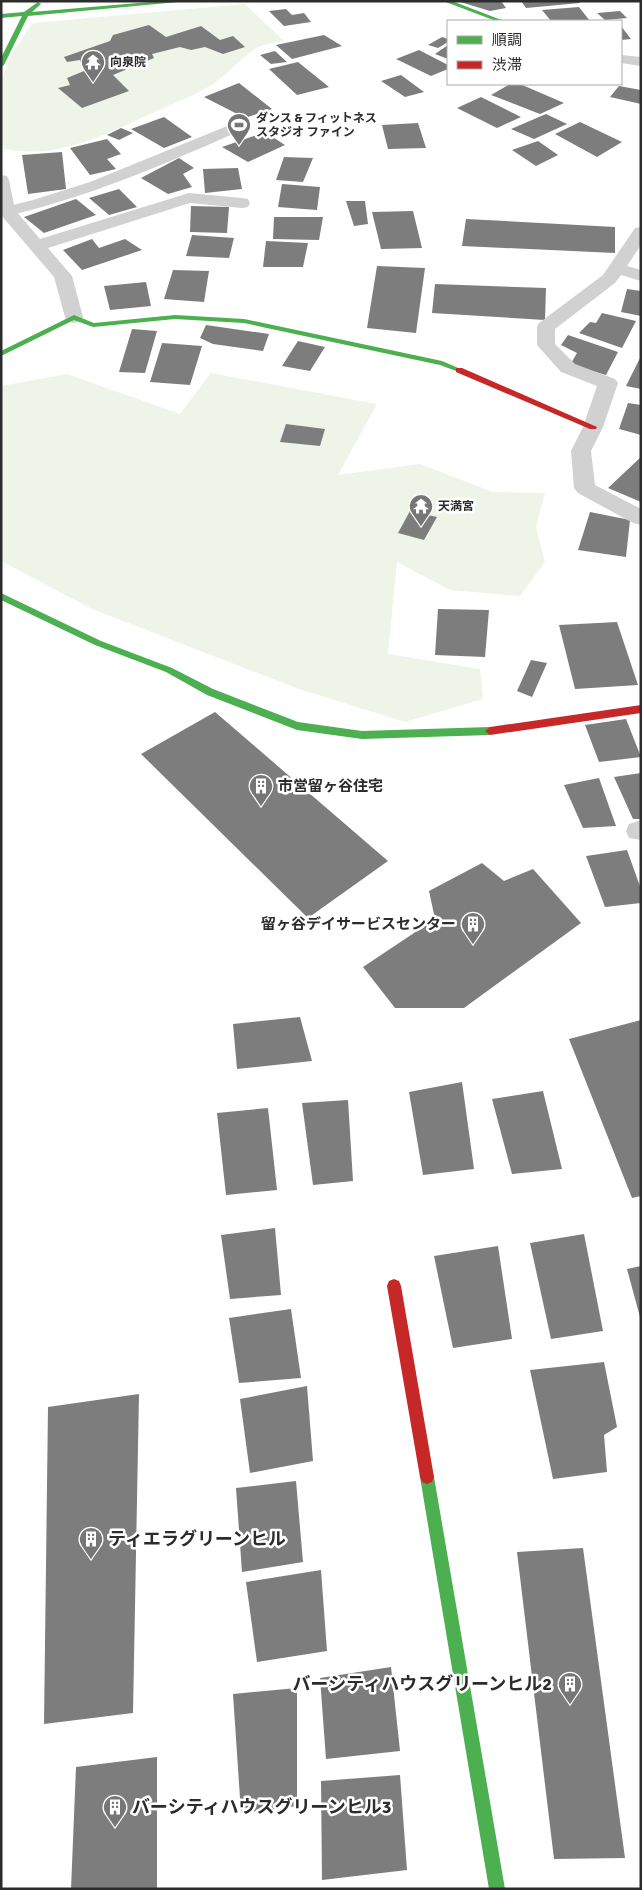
<svg xmlns="http://www.w3.org/2000/svg" width="642" height="1890" viewBox="0 0 642 1890" font-family="Signika,'Noto Sans JP',sans-serif">
	<style>
		.green { fill: #eff4e9 }
		.building { fill: #7d7d7d }
		.lines { fill: none; stroke-linecap: round; stroke-linejoin: round }
		.lane { fill: #d1d1d1; fill-rule: evenodd }
		.street { fill: #d1d1d1; fill-rule: evenodd }
		.fast { fill: #4caf50; fill-rule: evenodd }
		.jam { fill: #c62828; fill-rule: evenodd }
		.labels { text-anchor: middle; dominant-baseline: central; stroke-width: 5; stroke-linejoin: round; paint-order: stroke }
		.far-poi-label { font-size: 12px; font-weight: bold; fill: #2c2c2c; stroke: #fff; text-anchor: start }
		.poi-label { font-size: 15px; font-weight: bold; fill: #2c2c2c; stroke: #fff; text-anchor: start }
		.near-poi-label { font-size: 18px; font-weight: bold; fill: #2c2c2c; stroke: #fff; text-anchor: start }
	</style>
	<rect width="100%" height="100%" fill="#fff"/>
	<path class="green" d="M245,4L284,41C275,43 262,44 255,49C238,60 226,77 208,87C188,99 166,106 146,116C99,137 57,159 4,149L1,137V82L12,53L33,23Z
		M211,373L377,404L338,475L420,464L493,492L545,493L536,527L545,562L520,596L450,590L397,562L388,654L480,669L483,699L405,722L299,689L92,609L1,561V386L67,374L180,414Z"/>
	<path class="building" d="M457,1H501L506,8L490,11Z
		M521,1H578L580,3L526,8Z
		M579,7L590,21H551L542,10Z
		M286,9L292,15L304,13L311,22L284,26L269,11Z
		M620,11L627,18L605,20L597,13Z
		M149,25L166,37L201,26L220,40L233,36L245,47L223,54L205,47L191,50L180,47L152,54L154,58L113,75L129,91L82,108L58,88L70,85L67,78L84,71L80,60L67,62L64,57L110,41L113,35Z
		M621,26L631,39L621,40Z
		M324,35L342,46L292,59L276,45Z
		M442,37L448,39V42L438,48L428,45Z
		M448,45V59L435,54Z
		M419,50L448,65V69L431,76L396,59Z
		M275,51L287,62L271,64L260,55Z
		M298,62L329,87L297,95L269,69Z
		M401,75L424,92L405,97L381,81Z
		M239,83L272,109L245,118L204,97Z
		M510,84H520L564,103L540,114L491,95Z
		M619,86L641,90V104L610,97Z
		M481,97L521,117L497,128L457,108Z
		M546,114L567,124L534,139L511,129Z
		M164,117L192,137L164,148L131,129Z
		M580,122L622,142L597,157L555,134Z
		M418,123L426,148L388,149L382,125Z
		M121,128L133,133L119,140L107,135Z
		M265,132L285,145L248,162L222,147Z
		M107,139L121,154L107,159L116,169L90,175L70,148Z
		M538,141L558,155L536,166L512,150Z
		M62,152L66,189L28,194L22,155Z
		M284,157L313,158L303,182L276,180Z
		M179,158L194,168L183,174L192,187L168,194L141,178Z
		M238,168L242,189L205,193L203,169Z
		M282,184L320,187L317,210L278,207Z
		M119,189L137,207L109,215L89,198Z
		M76,199L96,215L44,233L24,217Z
		M346,201H365L368,224L354,226Z
		M191,206L229,207L227,233L190,232Z
		M413,211L422,248L381,249L372,212Z
		M274,217H323L319,240L273,239Z
		M466,219L615,227V253L462,246Z
		M192,235L234,238L229,258L186,256Z
		M92,239L99,248L125,239L142,250L82,270L63,250Z
		M266,241L308,243L303,267H263Z
		M377,266L425,268L416,333L367,328Z
		M173,270L209,271L204,302L164,299Z
		M146,282L151,306L110,310L104,286Z
		M435,284L546,288L545,320L432,313Z
		M627,289L641,291V316L621,312Z
		M602,313L636,321L622,348L579,333L590,322L596,323Z
		M206,325L269,334L263,351L213,344L200,338Z
		M132,329L157,331L145,373L119,372Z
		M568,335L618,352L606,375L570,365L577,353L561,345Z
		M298,341L325,347L310,371L282,366Z
		M162,343L202,346L190,385L150,382Z
		M641,356V389L626,386Z
		M628,403L641,405V435L619,429Z
		M286,424L325,429L320,446L280,442Z
		M641,457V502L608,488Z
		M410,511L437,517L424,540L398,533Z
		M590,512L630,520L626,557L578,550Z
		M438,609L489,610L485,657L435,655Z
		M617,622L638,685L575,689L559,625Z
		M531,660L547,663L532,697L517,691Z
		M215,712L388,861L308,918L141,754Z
		M626,719L641,757L599,762L585,725Z
		M641,773V819H633L614,777Z
		M599,778L616,826L583,828L564,785Z
		M627,850L641,889V903L605,907L586,856Z
		M482,863L504,881L533,869L581,923L464,1008H395L363,967L435,919L429,891Z
		M300,1017L312,1061L237,1069L233,1024Z
		M641,1020V1196L632,1198L569,1039Z
		M462,1082L474,1169L423,1175L409,1092Z
		M543,1091L562,1169L512,1174L492,1099Z
		M348,1100L353,1181L313,1185L302,1103Z
		M268,1108L277,1190L226,1195L217,1113Z
		M275,1228L281,1295L230,1299L221,1235Z
		M584,1234L603,1331L551,1339L530,1243Z
		M498,1246L512,1339L453,1348L434,1256Z
		M641,1266V1317H640L627,1269Z
		M291,1309L301,1378L239,1383L229,1318Z
		M604,1362L617,1427L604,1435L607,1472L553,1479L530,1370Z
		M307,1386L313,1461L250,1473L240,1399Z
		M139,1394L133,1713L44,1724L48,1407Z
		M296,1481L303,1562L242,1572L236,1488Z
		M583,1548L625,1858L554,1859L517,1552Z
		M321,1570L327,1651L257,1662L246,1582Z
		M391,1667L400,1751L326,1759L320,1678Z
		M297,1688V1806L241,1813L233,1694Z
		M157,1757V1889H71L76,1767Z
		M400,1775L407,1870L322,1880L321,1781Z"/>
	<g class="lines">
		<path class="lane" d="M237,122L242,124L245,127L242,130C165,164 89,197 7,216L1,214V208L33,200L90,182Z
			M641,820V840L629,838L626,831L629,824Z"/>
		<path class="street" d="M621,55L641,57V66L621,63Z
			M1,175L7,176L9,180L15,210L40,239L189,193L242,198L248,199L250,203L248,207L242,208L190,203L48,248L72,276L83,317L81,321L74,323L67,321L65,317L54,277L1,215Z
			M641,227V245L627,266L641,270V281L621,275L615,283L555,329V344L575,364L615,379L618,383L603,427L591,451L595,485L641,509V525L633,523L578,493L574,488L571,451L583,427L597,386L561,372L537,345V327L539,323L603,275L635,228Z"/>
		<path class="fast" d="M162,1H189L28,16L4,65L1,67V58L22,16L1,18V14L24,12L38,2L41,4L32,12Z
			M443,1H452L504,21H496Z
			M74,315L94,323L175,315L244,319L442,361L463,370L459,372L440,365L244,323L175,319L93,327L74,320L1,356V351Z
			M1,593L101,641L172,668L213,689L298,722L362,731L490,727L495,731L490,735L362,739L297,730L207,695L166,672L95,645L1,600Z
			M427,1470L432,1472L434,1477L505,1889H489L420,1477L422,1472Z"/>
		<path class="jam" d="M456,368H462L597,427L596,429H590L456,372Z
			M641,705V713L490,735L485,731L490,727Z
			M394,1279L399,1281L401,1286L434,1477L432,1482L427,1484L422,1482L420,1477L387,1286L389,1281Z"/>
	</g>
	<defs>
		<g id="temple-pin" transform="scale(1.25)"><path d="M0 17L-7.5 6A9.5 9.5 0 1 1 7.5 6Z" fill="#767676" stroke="#fff"/><path d="M0-6L5-2H3V0L6.5 2.5H4V6H1.5V3h-3V6H-4V2.5H-6.5L-3 0V-2H-5Z" fill="#fff"/></g>
		<g id="stadium-pin" transform="scale(1.25)"><path d="M0 17L-7.5 6A9.5 9.5 0 1 1 7.5 6Z" fill="#767676" stroke="#fff"/><path d="M0-5a6.5 5 0 1 0 0 10a6.5 5 0 1 0 0-10ZM-3.5-1.8h7v3.6h-7Z" fill="#fff"/></g>
		<g id="building-pin" transform="scale(1.25)"><path d="M0 17L-7.5 6A9.5 9.5 0 1 1 7.5 6Z" fill="#767676" stroke="#fff"/><path d="M-4-6H4V6H1V3H-1V6H-4ZM-2.5-4.3h1.7v1.8h-1.7ZM.8-4.3h1.7v1.8H.8ZM-2.5-1h1.7V.8h-1.7ZM.8-1h1.7V.8H.8Z" fill="#fff"/></g>
	</defs>
	<g fill-rule="evenodd">
		<use href="#temple-pin" x="93" y="62"/>
		<use href="#stadium-pin" x="239" y="125"/>
		<use href="#temple-pin" x="421" y="506"/>
		<use href="#building-pin" x="261" y="786"/>
		<use href="#building-pin" x="473" y="924"/>
		<use href="#building-pin" x="91" y="1539"/>
		<use href="#building-pin" x="570" y="1684"/>
		<use href="#building-pin" x="115" y="1807"/>
	</g>
	<g class="labels">
		<g class="far-poi-label">
			<text x="110" y="62">向泉院</text>
			<text x="256" y="118">ダンス &amp; フィットネス<tspan x="256" dy="14">スタジオ ファイン</tspan></text>
			<text x="438" y="506">天満宮</text>
		</g>
		<g class="poi-label">
			<text x="278" y="786">市営留ヶ谷住宅</text>
			<text x="456" y="924" text-anchor="end">留ヶ谷デイサービスセンター</text>
		</g>
		<g class="near-poi-label">
			<text x="108" y="1539">ティエラグリーンヒル</text>
			<text x="552" y="1684" text-anchor="end">バーシティハウスグリーンヒル2</text>
			<text x="132" y="1807">バーシティハウスグリーンヒル3</text>
		</g>
	</g>
	<rect width="642" height="1890" fill="none" stroke="#2c2c2c" stroke-width="5"/>
	<rect x="447" y="20" width="175" height="65" fill="#ffffff" stroke="#ababab"/>
	<rect x="457" y="36" width="25" height="8" fill="#4caf50" stroke="#ababab"/>
	<text x="492" y="45" font-size="15" fill="#2c2c2c">順調</text>
	<rect x="457" y="61" width="25" height="8" fill="#c62828" stroke="#ababab"/>
	<text x="492" y="70" font-size="15" fill="#2c2c2c">渋滞</text>
</svg>
